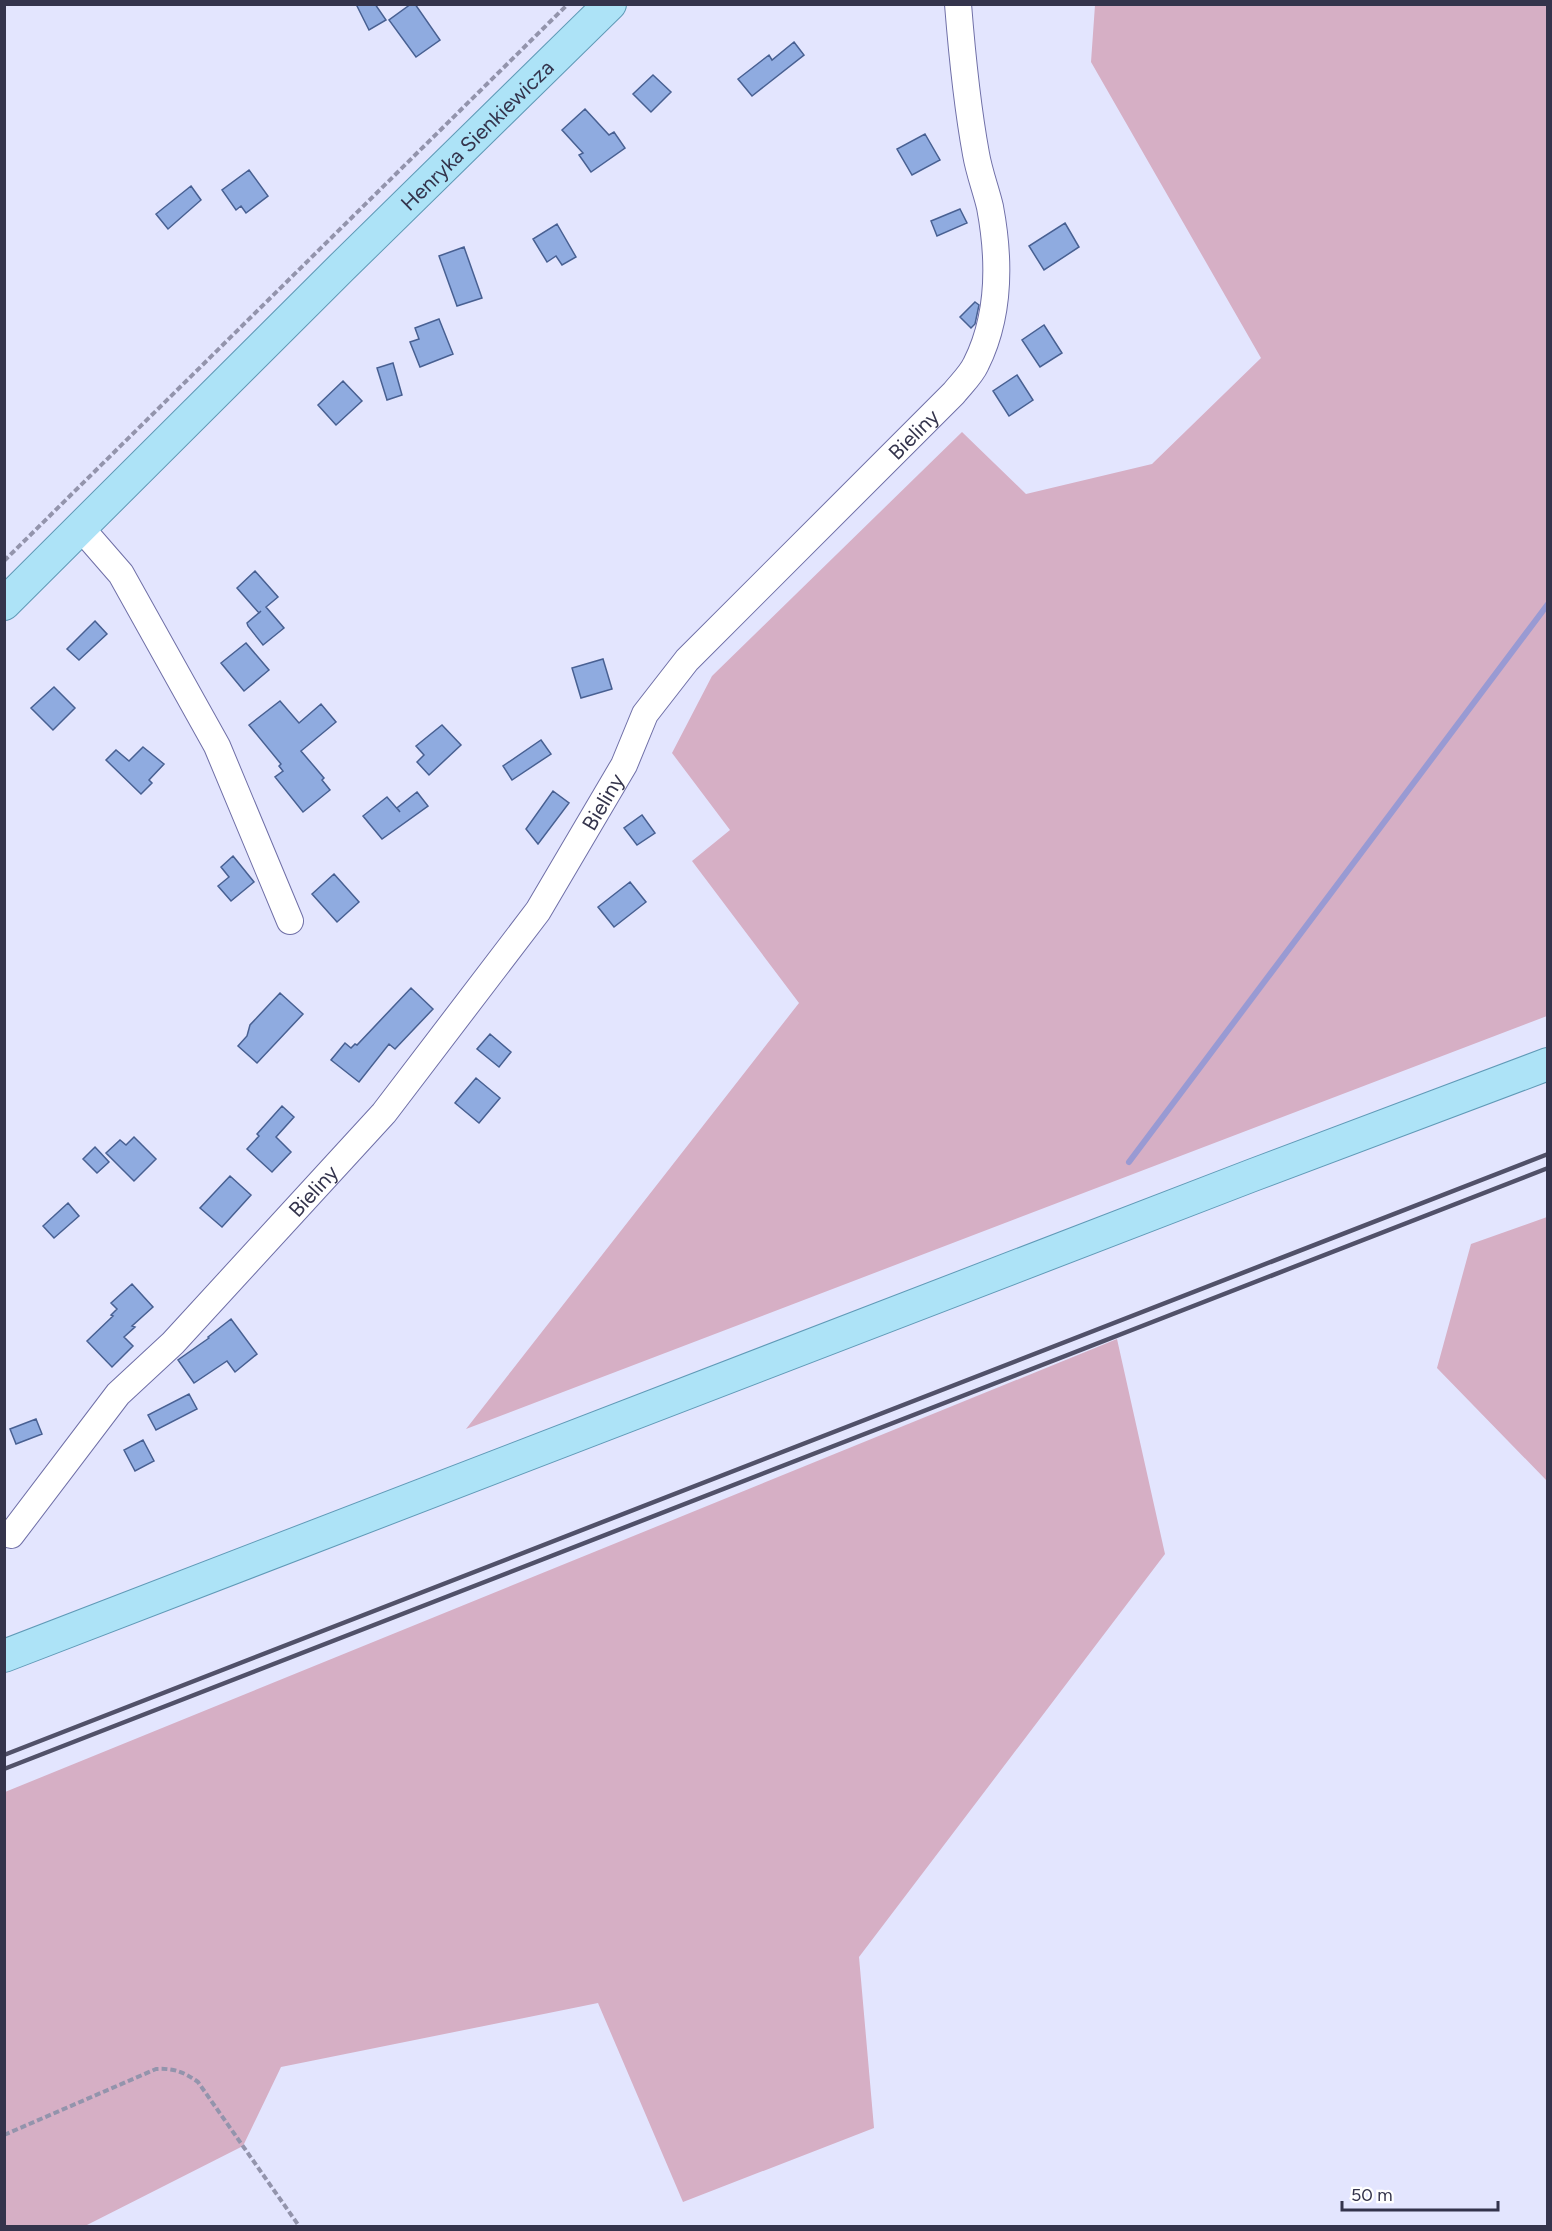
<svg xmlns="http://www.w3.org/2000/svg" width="1552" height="2231" viewBox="0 0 1552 2231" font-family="Figtree,sans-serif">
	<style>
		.green { fill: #d6afc5 }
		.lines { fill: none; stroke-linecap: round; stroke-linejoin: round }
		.stream { stroke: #999ad3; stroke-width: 6 }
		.building { fill: #8fabe0; stroke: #486092; stroke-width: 1.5 }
		.minor-casing { stroke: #6f6fa7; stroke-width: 28 }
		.major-casing { stroke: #609ab7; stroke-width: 34 }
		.path { stroke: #9394ac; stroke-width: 4; stroke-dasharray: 6 3; stroke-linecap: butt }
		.minor { stroke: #fff; stroke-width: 26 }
		.major { stroke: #ade3f7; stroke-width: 32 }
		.rail { stroke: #515169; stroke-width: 4.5 }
		.labels { text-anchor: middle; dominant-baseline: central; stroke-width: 4.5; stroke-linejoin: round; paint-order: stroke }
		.street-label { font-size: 21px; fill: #34344c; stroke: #fff }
	</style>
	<rect width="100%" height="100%" fill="#e3e5fe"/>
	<path class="green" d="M1095,5H1547V1016L466,1429L799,1003L692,861L730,830L672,753L712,676L962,432L1026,494L1152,464L1261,358L1091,62Z
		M1547,1217H1548L1547,1481L1437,1368L1471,1244Z
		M1117,1339L1165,1554L859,1957L874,2128L683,2202L598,2003L281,2067L243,2146L85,2226H5V1792Z"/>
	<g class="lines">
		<path class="stream" d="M1129,1162L1548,604"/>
	</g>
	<path class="building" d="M356,4H375L386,20L369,30Z
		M411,4H415L440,40L416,57L389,20Z
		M794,42L804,55L752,96L738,79L769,55L772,60Z
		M653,75L671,92L651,112L633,94Z
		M585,109L609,135L614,132L625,148L591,172L579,155L583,153L562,130Z
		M925,134L940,160L912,175L897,149Z
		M249,170L268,196L246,213L241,206L236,210L222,190Z
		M191,186L201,200L168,229L156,214Z
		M960,209L967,223L937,236L931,221Z
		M1065,223L1079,247L1044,270L1029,246Z
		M557,224L576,257L562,265L556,256L547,262L533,239Z
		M464,247L482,298L457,306L439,256Z
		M975,302L979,305L975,324L971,328L960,317Z
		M439,319L453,354L420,367L410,342L419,339L415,328Z
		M1044,325L1062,353L1040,367L1022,340Z
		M393,363L402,395L387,400L377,368Z
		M1017,375L1033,400L1009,416L993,391Z
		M343,381L362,401L336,425L318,405Z
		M255,571L278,597L266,607L284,628L263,645L248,626L247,623L261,611L259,613L237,588Z
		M95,621L107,634L79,660L67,649Z
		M246,643L269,670L244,691L221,663Z
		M603,659L612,689L581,698L572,668Z
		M54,687L75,708L53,730L31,708Z
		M280,701L299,723L321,704L336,722L301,751L324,778L322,780L330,790L303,812L275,777L283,771L279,766L281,764L249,725Z
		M442,725L461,745L429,775L417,762L424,755L416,746Z
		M541,740L551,754L512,780L503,766Z
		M143,747L164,764L149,780L152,783L141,794L106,760L116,750L129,761Z
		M553,791L569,803L538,844L526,829Z
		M417,792L428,806L382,839L363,816L387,797L400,812L397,808Z
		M642,815L655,833L637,845L624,828Z
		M233,856L254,882L231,901L218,886L229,877L221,867Z
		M334,874L359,902L337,922L312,894Z
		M630,882L646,902L614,927L598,907Z
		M411,988L433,1009L395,1049L389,1044L359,1082L331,1060L345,1043L351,1048L355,1044L357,1045Z
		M280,993L303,1014L257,1063L238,1046L247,1036L250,1025Z
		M490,1034L511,1052L499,1067L477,1049Z
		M476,1078L500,1098L479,1123L455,1103Z
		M282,1106L294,1117L276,1137L291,1152L272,1172L247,1149L259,1136L257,1134Z
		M134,1137L156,1159L134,1181L106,1153L120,1140L126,1145Z
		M95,1147L109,1162L97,1173L83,1159Z
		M230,1176L251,1195L222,1227L200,1208Z
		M68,1203L79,1216L54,1238L43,1226Z
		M132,1284L153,1307L132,1326L135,1327L124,1337L133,1346L112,1367L87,1341L113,1316L111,1315L117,1309L111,1303Z
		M231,1319L257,1354L235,1372L227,1361L194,1383L178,1360L209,1338L208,1337Z
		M189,1394L197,1409L156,1430L148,1415Z
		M36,1419L42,1434L16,1444L10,1429Z
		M143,1440L154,1461L135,1471L124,1450Z"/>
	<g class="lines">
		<g class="minor-casing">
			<g id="minor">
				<path d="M81,528L121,574L217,746L290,921"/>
				<path id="s1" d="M11,1535L118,1394L173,1343L384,1113L538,911L624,765L645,714L687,660L954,393C961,384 971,375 976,364C1000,316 1000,260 990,207C986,190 979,172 976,154C967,105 962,54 958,4"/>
			</g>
		</g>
		<g class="major-casing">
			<g id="major">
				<path id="s2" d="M4,604L343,266L610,4"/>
				<path d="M4,1656L1253,1175L1548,1064"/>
			</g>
		</g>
		<path class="path" d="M4,561L568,4
			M4,2135L156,2069C174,2068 184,2072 198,2082L299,2226"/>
		<use href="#minor" class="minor"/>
		<use href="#major" class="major"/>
		<path class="rail" d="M4,1755L1548,1154
			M4,1769L1548,1168"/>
	</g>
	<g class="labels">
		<g class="street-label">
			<text stroke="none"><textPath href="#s2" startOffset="666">Henryka Sienkiewicza</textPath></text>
			<text stroke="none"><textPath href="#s1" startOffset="1431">Bieliny</textPath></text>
			<text stroke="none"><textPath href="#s1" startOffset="945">Bieliny</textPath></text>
			<text stroke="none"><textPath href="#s1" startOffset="459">Bieliny</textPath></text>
		</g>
	</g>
	<rect width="1552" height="2231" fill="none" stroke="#34344c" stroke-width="12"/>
	<path d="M1342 2201v9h156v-9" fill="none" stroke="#34344c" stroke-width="3"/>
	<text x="1351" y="2201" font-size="18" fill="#34344c" stroke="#ffffff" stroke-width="4.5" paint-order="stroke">50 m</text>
</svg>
